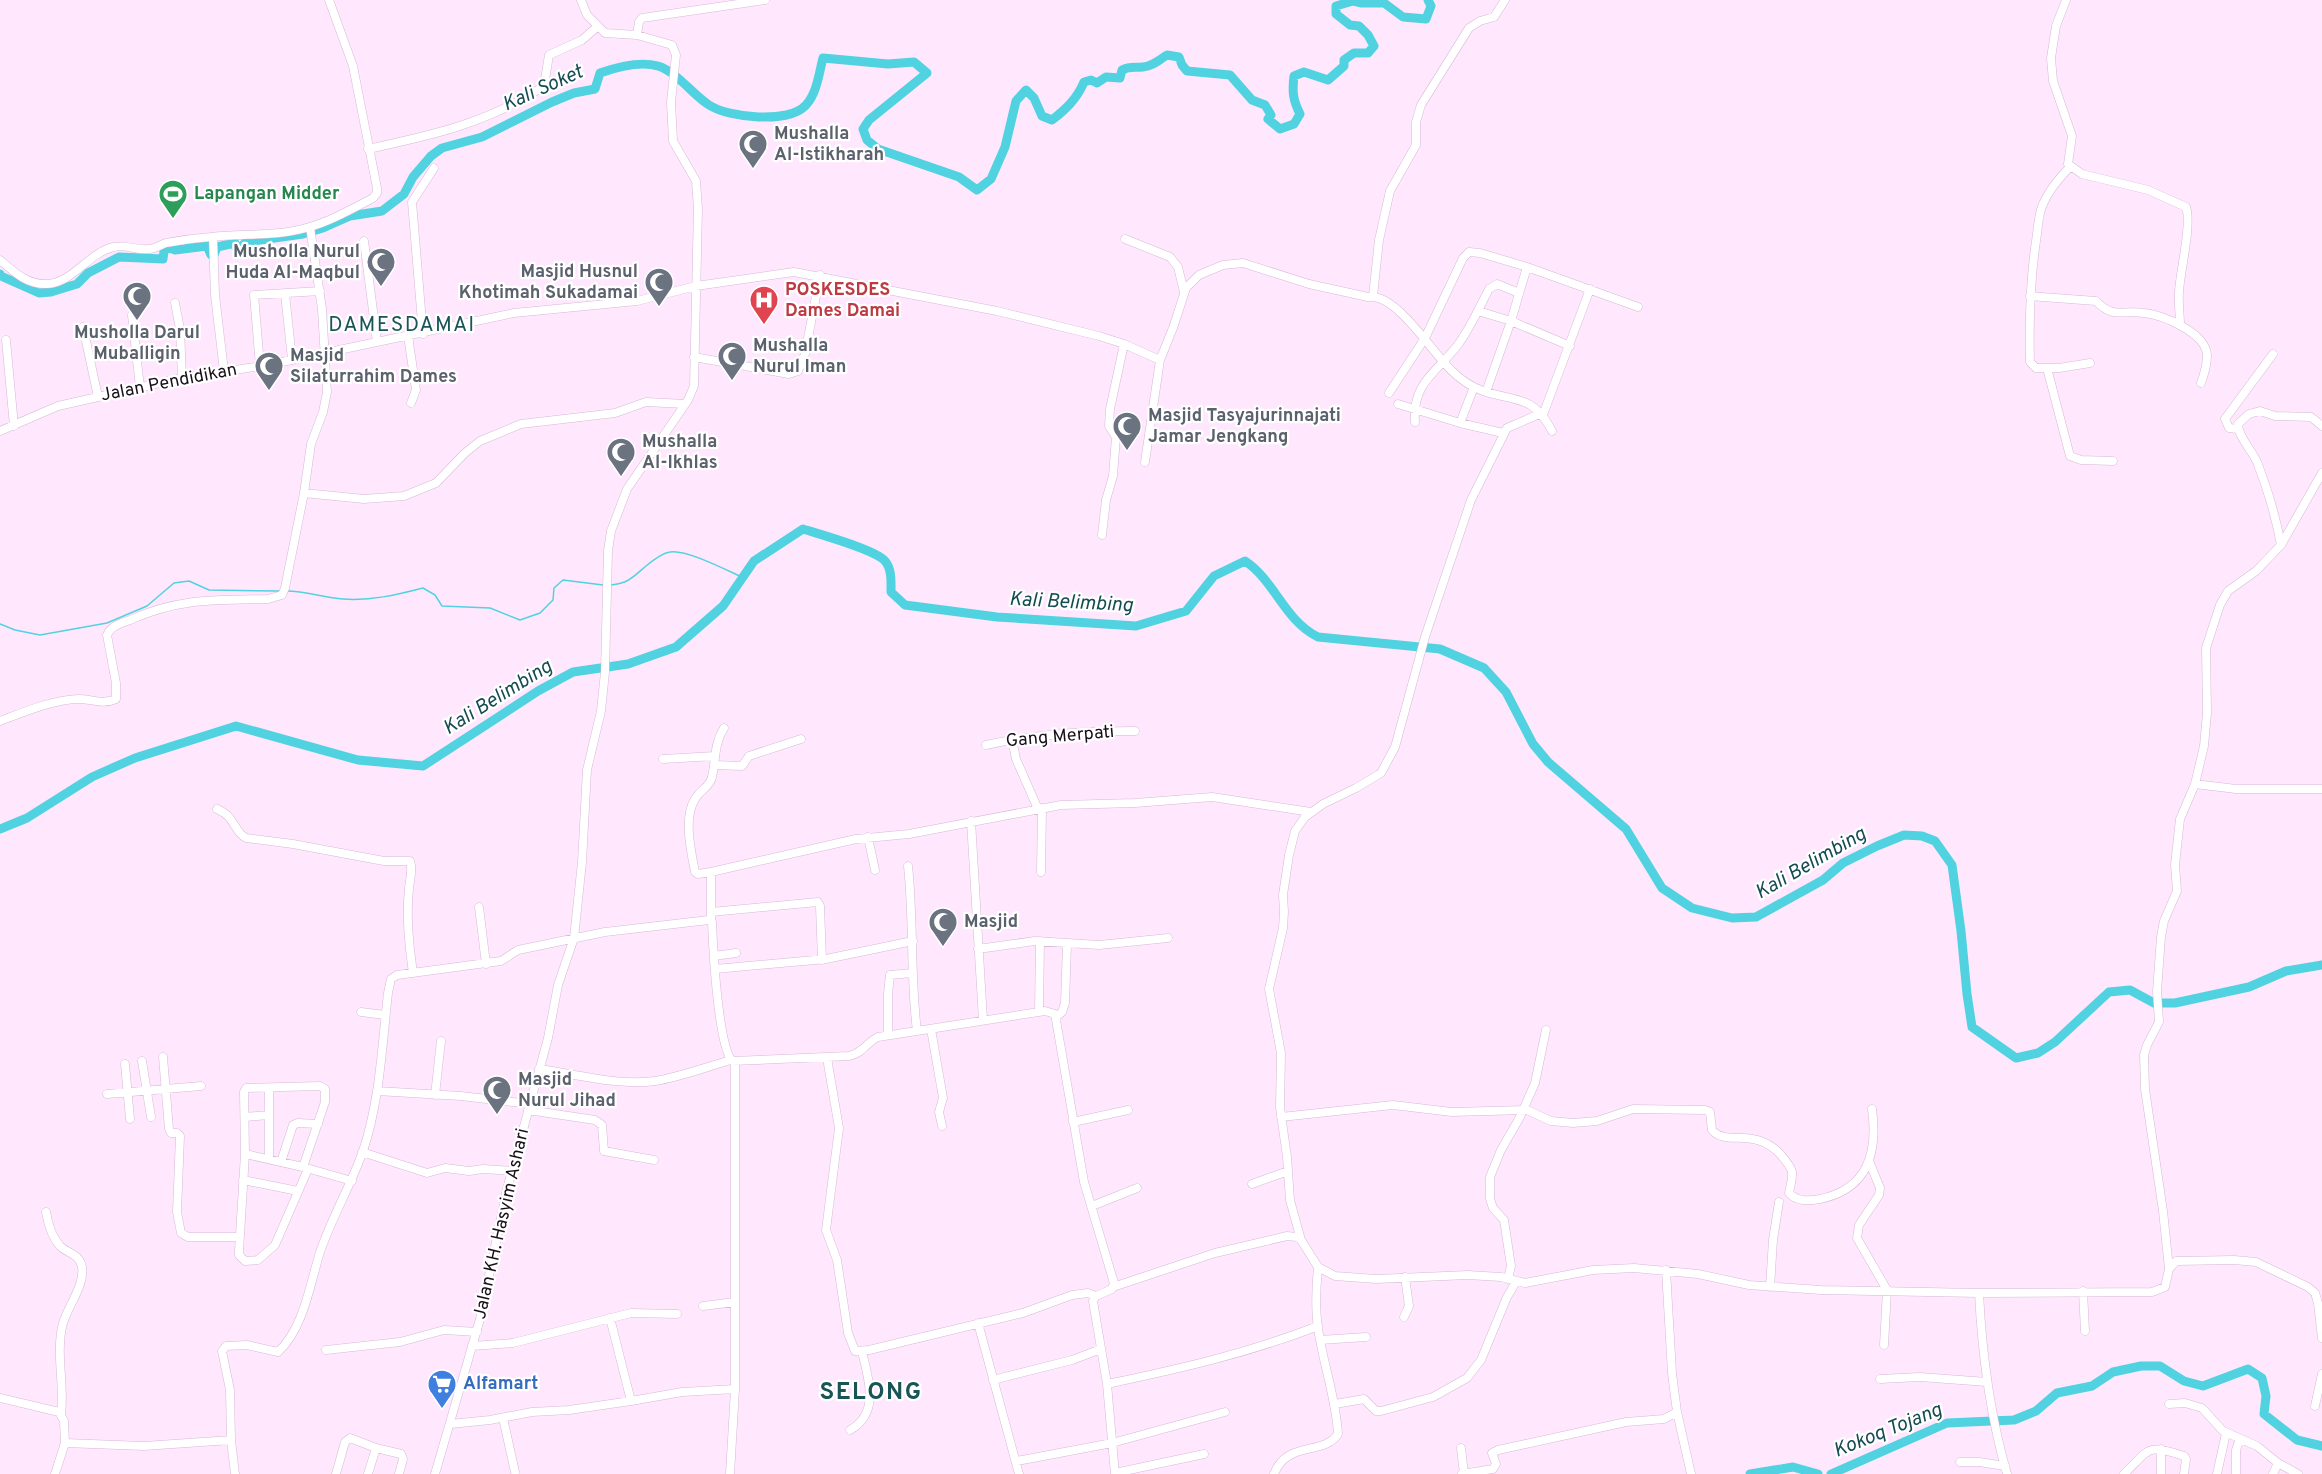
<svg xmlns="http://www.w3.org/2000/svg" width="2322" height="1474" viewBox="0 0 2322 1474" font-family="Overpass,sans-serif">
	<style>
		.lines { fill: none; stroke-linecap: round; stroke-linejoin: round }
		.stream { stroke: #51d2e0; stroke-width: 1.5 }
		.river { stroke: #51d2e0; stroke-width: 9 }
		.minor-casing { stroke: #d4bad4; stroke-width: 9 }
		.minor { stroke: #fff; stroke-width: 8 }
		.labels { text-anchor: middle; dominant-baseline: central; stroke-width: 4.5; stroke-linejoin: round; paint-order: stroke }
		.worship-label { font-size: 18px; font-weight: bold; fill: #5b616d; stroke: #fff; text-anchor: start }
		.leisure-label { font-size: 18px; font-weight: bold; fill: #27864d; stroke: #fff; text-anchor: start }
		.health-label { font-size: 18px; font-weight: bold; fill: #be3a42; stroke: #fff; text-anchor: start }
		.street-label { font-size: 18px; fill: #180f18; stroke: #fff }
		.shop-label { font-size: 18px; font-weight: bold; fill: #366cbe; stroke: #fff; text-anchor: start }
		.water-label { font-size: 20px; font-style: italic; fill: #144c52; stroke: #fff }
		.quarter-label { font-size: 21px; letter-spacing: 1.5px; fill: #195556; stroke: #fff }
		.district-label { font-size: 24px; font-weight: bold; letter-spacing: 1.5px; fill: #195556; stroke: #fff }
	</style>
	<rect width="100%" height="100%" fill="#ffe8fe"/>
	<g class="lines">
		<path class="stream" d="M611,585C629,583 633,577 646,566C652,561 663,553 670,552C686,549 728,571 744,578
			M287,591C306,591 324,598 343,599C371,601 396,595 423,588L435,595L442,606L490,608L520,620L540,613L553,600L554,588L563,580L603,585
			M0,624L15,630L40,635L107,623L147,606L174,583L189,581L209,590L279,591"/>
		<path class="river" d="M0,274L1,276L39,293L51,292L77,284L88,273L119,257L163,259L164,251L169,248L175,250L207,246L211,255H214L217,247L235,243L236,248L241,247L246,242L303,234L323,228L350,216L382,211L404,194L413,177L431,156L442,148L482,137L552,102L574,93L595,89L600,73C617,67 640,61 658,66C677,72 693,95 709,105C729,118 789,124 806,105C817,93 819,73 823,58L888,64L914,62L927,73L869,120L863,129L867,140L878,149L959,177L977,190L991,179L1005,147L1016,101L1026,90L1034,98L1042,116L1052,120C1065,110 1077,99 1084,82L1091,80L1097,83L1106,77L1120,78L1122,70C1130,66 1134,68 1143,67C1153,66 1159,60 1167,55L1179,57L1182,65L1187,71L1230,75L1252,100L1265,105L1271,115L1268,119L1280,129L1294,124L1300,114C1293,100 1292,92 1294,76L1304,72L1328,80L1344,66V60L1354,53H1368L1374,46L1368,35L1359,26L1350,25L1336,14V6L1353,1L1362,3H1384L1403,17L1426,19L1431,6L1428,0
			M0,829L27,818L92,777L135,758L236,726L358,760L423,766L538,691L573,672L628,664L676,647L723,606L754,561L803,529C819,534 876,550 885,561C892,569 891,582 891,592L905,605L997,617L1136,626L1186,611L1214,576L1245,561C1275,581 1284,620 1318,637L1440,649L1484,668L1506,692L1533,744L1548,762L1626,829L1662,888L1692,908L1732,918L1756,917L1823,880L1843,863L1877,846L1904,835L1922,836L1935,841L1952,865L1961,931L1967,994L1972,1027L2016,1058L2038,1053L2055,1042L2109,992L2130,990L2154,1003H2175L2249,987L2286,971L2322,965
			M1750,1474L1793,1467L1818,1474
			M1831,1474L1947,1423L2014,1420L2036,1411L2057,1393L2092,1386L2113,1372L2141,1366H2160L2184,1381L2203,1386L2248,1369L2262,1378L2266,1396L2264,1414L2297,1440L2322,1446"/>
		<g class="minor-casing">
			<path id="minor" d="M2066,0L2056,26L2051,58L2053,81L2072,136L2068,164L2082,174L2148,190L2186,207C2192,225 2180,271 2179,292C2178,303 2180,314 2180,325
				M637,35L639,22L642,18L765,0
				M368,149C433,135 488,123 544,86L549,55L582,40L597,27
				M2070,167C2058,179 2049,190 2043,204C2038,215 2038,229 2036,241C2030,281 2029,322 2030,362L2036,368H2059L2090,363
				M213,237L215,295L224,371
				M1125,239L1170,257L1178,267L1184,292
				M364,241L377,342
				M0,260C14,272 27,285 47,284C73,283 89,252 114,247C126,244 137,251 149,249C155,249 160,245 166,243C181,240 197,238 211,237C243,233 275,237 306,228C329,222 352,209 373,198L377,193V188L353,66L329,0
				M285,294L292,359
				M1373,296L1379,240L1390,191L1416,145V122L1421,105L1469,28L1480,21L1494,17L1505,0
				M2030,296L2096,301C2113,319 2122,310 2144,313C2163,315 2206,333 2207,355C2207,364 2204,375 2201,383
				M175,303L180,329L182,378
				M1478,311L1511,321L1570,346
				M132,315L140,388
				M83,327L98,397
				M423,334L412,202L434,168
				M408,336L416,390L411,403
				M6,340L14,426
				M694,357L789,374L798,371L805,354L820,275
				M260,366L254,295L320,291
				M2047,368L2070,456L2081,460L2113,461
				M1486,392L1511,321L1527,267
				M1389,393L1425,338L1463,258L1469,252L1480,253L1527,267L1638,307
				M1398,404L1460,423L1503,433
				M1415,422C1412,383 1436,373 1457,346C1470,329 1479,308 1489,289L1497,284L1519,293
				M1460,423L1474,387
				M2238,429L2229,428L2225,419L2273,354
				M0,431L58,406L182,378L268,365L514,313L637,301L696,286L794,272L997,311L1099,336L1124,344L1160,360
				M1145,462L1160,360L1173,328L1186,288L1199,275L1223,265L1243,263L1309,284L1368,297C1397,293 1432,353 1452,371C1460,379 1472,387 1483,391C1515,402 1533,394 1552,431
				M304,493L311,444L323,412L327,392L322,309L310,227
				M1102,535L1106,500L1113,476L1116,437L1109,426L1110,409L1124,344
				M2281,545C2276,517 2267,488 2257,462C2252,450 2238,437 2238,424L2249,414L2260,411L2275,416L2311,417L2322,426
				M0,721C24,712 52,700 78,699C92,699 102,705 116,699V683L107,635C111,626 121,623 130,620C178,598 216,600 268,599L282,595L285,588L304,493L364,499L404,496L436,483L465,453L480,441L521,424L615,413L646,402L685,404
				M1012,739L1016,759L1038,809
				M986,745C1035,734 1085,731 1135,731
				M663,759L715,756
				M714,765L742,766L749,756L801,739
				M2195,784L2236,789H2322
				M217,809C236,817 233,831 246,838L293,844L384,861H410C413,869 410,880 409,888C406,917 409,944 413,973
				M971,821L983,1020
				M868,837L875,870
				M908,866C914,921 910,976 917,1031
				M711,872L698,874L695,872C691,851 683,818 695,799C700,790 710,787 712,777C716,760 714,743 724,728
				M1041,872L1042,808
				M479,907L486,964
				M711,912L818,902L820,906L822,960
				M711,921V872L856,839L909,834L1061,805L1135,803L1212,797L1311,812
				M978,949L1035,941L1099,945L1168,938
				M714,956L736,953
				M715,969L826,959L913,941
				M361,1012L385,1015
				M1039,1012L1040,941
				M1056,1017L1062,1012L1065,1003L1067,944
				M931,1029L943,1098L939,1112L942,1126
				M888,1035V994L890,975L912,973
				M163,1057L169,1129L171,1133H177L180,1136L177,1212L181,1233L188,1237H240
				M827,1058L839,1128L826,1230L837,1260L848,1333L855,1351L869,1350L1023,1313L1072,1295L1088,1293L1096,1296
				M142,1061L151,1117
				M125,1064L130,1119
				M539,1069C576,1074 617,1086 655,1081C680,1077 706,1067 731,1060
				M269,1088V1159
				M377,1091L461,1096L530,1104
				M107,1094L201,1086
				M435,1095L441,1041
				M528,1110L595,1120L602,1125L604,1151L654,1160
				M245,1117L269,1115
				M1281,1117L1393,1105L1452,1112L1527,1110L1551,1121L1573,1123L1597,1121L1633,1109L1705,1110L1710,1112L1712,1130C1726,1147 1755,1126 1781,1155C1796,1173 1793,1172 1789,1193C1797,1202 1809,1201 1820,1199C1868,1189 1878,1153 1872,1109
				M1073,1122L1128,1110
				M362,1152L427,1173L445,1168L469,1171L483,1169L512,1171
				M245,1154L303,1167L352,1181
				M1869,1161L1880,1188L1879,1195L1859,1225L1857,1238L1887,1290L1884,1345
				M281,1162L293,1125L298,1123L318,1124
				M303,1167L325,1102V1089L320,1086L246,1088L244,1092L245,1154L239,1251V1255L245,1261L258,1260L275,1245L308,1169
				M243,1180L298,1191
				M1252,1184L1288,1171
				M1092,1206L1137,1188
				M46,1212C48,1224 52,1237 60,1246C68,1254 79,1253 82,1267C85,1285 68,1306 63,1323C55,1353 65,1384 61,1415
				M1301,1240L1290,1200L1287,1157L1280,1107L1281,1053L1269,989L1283,928L1284,912L1283,895L1289,855L1295,831L1305,817L1323,804L1356,788L1381,773L1395,747L1425,637L1471,500L1507,428L1544,412L1590,289
				M2169,1269L2163,1211L2145,1089L2144,1055L2147,1045L2159,1022L2157,991L2161,937L2164,921L2177,891L2175,865L2180,819L2195,784L2204,746L2207,713L2206,648L2220,605L2228,591L2256,571L2281,545L2322,473
				M1508,1279L1511,1266L1504,1220L1493,1208L1490,1199V1177L1501,1150L1520,1117L1535,1083L1546,1030
				M1113,1287L1215,1253L1287,1236L1297,1237L1301,1240L1318,1267L1335,1276L1376,1279L1468,1275L1501,1277L1525,1283L1593,1270L1634,1268L1698,1274L1749,1285L1821,1290L1979,1293L2152,1292L2165,1287L2169,1269L2176,1261L2234,1260L2256,1262L2308,1287L2315,1293L2318,1303L2322,1338
				M1770,1287L1773,1240L1779,1202
				M2083,1291L2085,1331
				M1979,1293C1982,1354 1990,1415 2007,1474
				M703,1306L735,1302
				M1404,1317L1409,1306L1405,1277
				M610,1318L631,1401
				M978,1323L1019,1474
				M1320,1340L1366,1337
				M472,1346L513,1343L631,1313L677,1314
				M326,1350L400,1342L444,1330L477,1332
				M1880,1379L1920,1377L1987,1382
				M993,1380L1072,1360L1101,1349
				M1107,1384C1179,1369 1249,1353 1318,1326
				M0,1398L59,1412L64,1421L65,1443
				M1335,1404L1364,1399L1376,1411H1381L1433,1397L1467,1378L1481,1360L1507,1297L1516,1282
				M2169,1404L2185,1403L2202,1408L2223,1431L2257,1446L2278,1463L2298,1474
				M2315,1406L2322,1374
				M1677,1412L1691,1474
				M503,1418L515,1472
				M450,1424L490,1420L532,1412L569,1410L631,1401L682,1392L735,1389
				M850,1430C880,1413 869,1380 862,1352
				M376,1448L401,1454L403,1459L399,1474
				M1461,1448L1464,1474
				M1017,1461L1112,1443L1225,1412
				M1960,1462H1979L2005,1466
				M1115,1473L1204,1454
				M55,1474L65,1443L144,1446L231,1440
				M235,1474L231,1440L230,1390L222,1351L226,1346L247,1345L278,1352C304,1328 310,1284 320,1252C332,1217 351,1185 363,1151C380,1100 382,1046 388,993L391,979L397,975L501,961L518,950L605,932L709,920L712,922C713,948 718,1044 732,1061L849,1056C863,1053 866,1043 878,1037L1045,1011L1055,1014L1084,1182L1114,1283L1112,1289L1096,1296L1093,1301L1107,1384L1115,1474
				M336,1474L345,1442L350,1438L376,1448L368,1474
				M435,1474L480,1319L507,1189L548,1038L558,985L574,938L582,862L587,770L601,711L605,672L608,551L611,531L627,489L688,400L694,386L698,209L696,181L673,141L671,102L676,55L672,45L637,35L605,33L587,15L581,0
				M730,1474L735,1389V1061
				M1274,1474C1287,1440 1324,1456 1338,1434C1336,1398 1323,1364 1318,1328C1315,1308 1316,1288 1318,1267
				M1462,1474L1493,1469L1496,1464L1492,1453L1498,1450L1626,1422L1664,1419L1677,1412L1672,1373L1666,1270
				M2124,1474C2150,1449 2146,1443 2184,1456L2186,1459L2184,1474
				M2161,1474V1449
				M2217,1474L2226,1433
				M2236,1474V1450L2240,1439
				M2273,1474L2278,1463"/>
		</g>
		<use href="#minor" class="minor"/>
	</g>
	<defs>
		<g id="mosque-pin" transform="scale(1.5)"><path d="M0 17L-7.5 6A9.5 9.5 0 1 1 7.5 6Z" fill="#6b7280" stroke="#fff"/><path d="M3.5-4.9A6 6 0 1 0 3.5 4.9A5 5 0 1 1 3.5-4.9Z" fill="#fff"/></g>
		<g id="stadium-pin" transform="scale(1.5)"><path d="M0 17L-7.5 6A9.5 9.5 0 1 1 7.5 6Z" fill="#2e9e5b" stroke="#fff"/><path d="M0-5a6.5 5 0 1 0 0 10a6.5 5 0 1 0 0-10ZM-3.5-1.8h7v3.6h-7Z" fill="#fff"/></g>
		<g id="hospital-pin" transform="scale(1.5)"><path d="M0 17L-7.5 6A9.5 9.5 0 1 1 7.5 6Z" fill="#e0444e" stroke="#fff"/><path d="M-5-5h3v3.5h4V-5h3V5h-3V1.5h-4V5h-3Z" fill="#fff"/></g>
		<g id="supermarket-pin" transform="scale(1.5)"><path d="M0 17L-7.5 6A9.5 9.5 0 1 1 7.5 6Z" fill="#3f7fe0" stroke="#fff"/><path d="M-6-5.5h2.5l.6 2H6L4.5 2H-2.5L-4.4-4H-6ZM-1.5 3.2a1.3 1.3 0 1 0 .1 0ZM3 3.2a1.3 1.3 0 1 0 .1 0Z" fill="#fff"/></g>
	</defs>
	<g fill-rule="evenodd">
		<use href="#mosque-pin" x="753" y="144"/>
		<use href="#stadium-pin" x="173" y="194"/>
		<use href="#mosque-pin" x="381" y="262"/>
		<use href="#mosque-pin" x="659" y="282"/>
		<use href="#mosque-pin" x="137" y="296"/>
		<use href="#hospital-pin" x="764" y="300"/>
		<use href="#mosque-pin" x="732" y="356"/>
		<use href="#mosque-pin" x="269" y="366"/>
		<use href="#mosque-pin" x="1127" y="426"/>
		<use href="#mosque-pin" x="621" y="452"/>
		<use href="#mosque-pin" x="943" y="922"/>
		<use href="#mosque-pin" x="497" y="1090"/>
		<use href="#supermarket-pin" x="442" y="1384"/>
	</g>
	<g class="labels">
		<g class="worship-label">
			<text x="774" y="134">Mushalla<tspan x="774" dy="21">Al-Istikharah</tspan></text>
			<text x="360" y="252" text-anchor="end">Musholla Nurul<tspan x="360" dy="21">Huda Al-Maqbul</tspan></text>
			<text x="638" y="272" text-anchor="end">Masjid Husnul<tspan x="638" dy="21">Khotimah Sukadamai</tspan></text>
			<text x="137" y="333" text-anchor="middle">Musholla Darul<tspan x="137" dy="21">Muballigin</tspan></text>
			<text x="753" y="346">Mushalla<tspan x="753" dy="21">Nurul Iman</tspan></text>
			<text x="290" y="356">Masjid<tspan x="290" dy="21">Silaturrahim Dames</tspan></text>
			<text x="1148" y="416">Masjid Tasyajurinnajati<tspan x="1148" dy="21">Jamar Jengkang</tspan></text>
			<text x="642" y="442">Mushalla<tspan x="642" dy="21">Al-Ikhlas</tspan></text>
			<text x="964" y="922">Masjid</text>
			<text x="518" y="1080">Masjid<tspan x="518" dy="21">Nurul Jihad</tspan></text>
		</g>
		<g class="leisure-label">
			<text x="194" y="194">Lapangan Midder</text>
		</g>
		<g class="health-label">
			<text x="785" y="290">POSKESDES<tspan x="785" dy="21">Dames Damai</tspan></text>
		</g>
		<g class="street-label">
			<text transform="translate(169 383) rotate(-11)">Jalan Pendidikan</text>
			<text transform="translate(1060 737) rotate(-5)">Gang Merpati</text>
			<text transform="translate(502 1224) rotate(-77)">Jalan KH. Hasyim Ashari</text>
		</g>
		<g class="shop-label">
			<text x="463" y="1384">Alfamart</text>
		</g>
		<g class="water-label">
			<text transform="translate(543 89) rotate(-24)">Kali Soket</text>
			<text transform="translate(1071 603) rotate(3)">Kali Belimbing</text>
			<text transform="translate(498 698) rotate(-32)">Kali Belimbing</text>
			<text transform="translate(1811 864) rotate(-30)">Kali Belimbing</text>
			<text transform="translate(1888 1431) rotate(-22)">Kokoq Tojang</text>
		</g>
		<g class="quarter-label">
			<text x="402" y="325">DAMESDAMAI</text>
		</g>
		<g class="district-label">
			<text x="871" y="1393">SELONG</text>
		</g>
	</g>
</svg>
